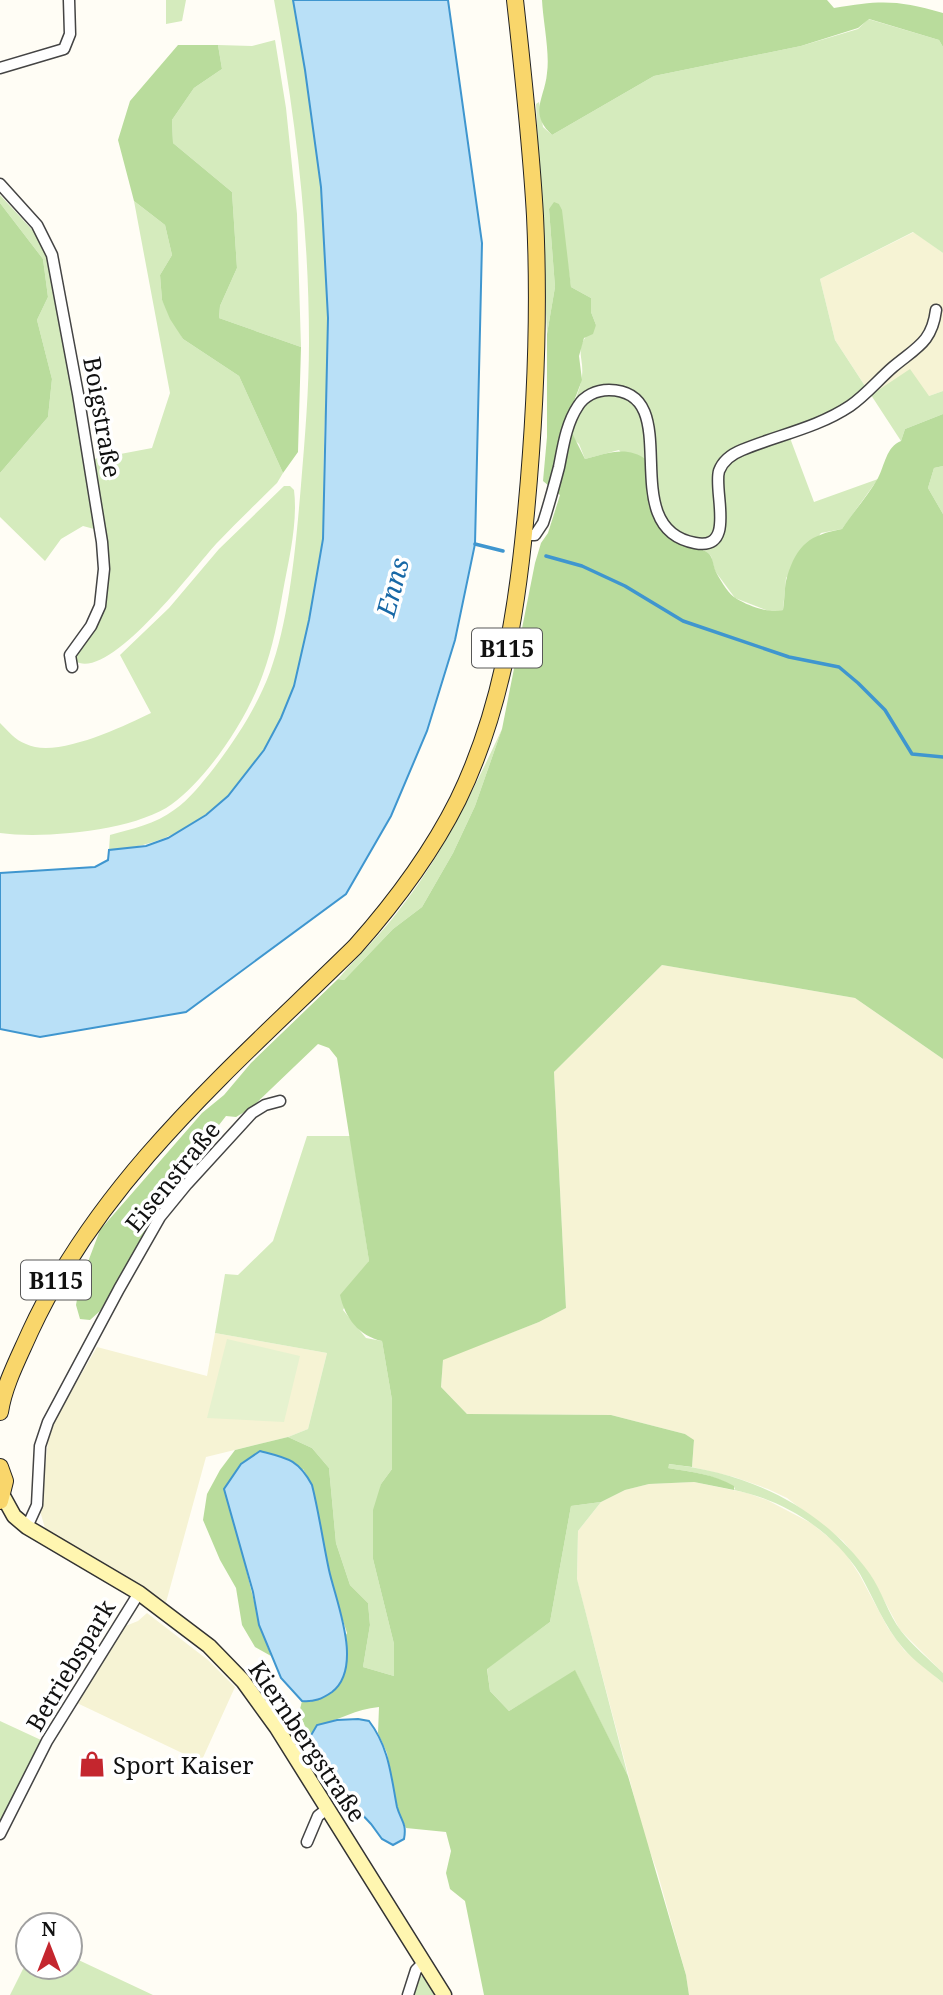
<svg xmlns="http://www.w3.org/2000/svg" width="943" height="1995" viewBox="0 0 943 1995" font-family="'Noto Serif',serif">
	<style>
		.farmland { fill: #f6f3d4 }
		.green { fill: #d5ebbd }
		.forest { fill: #b9dc9c }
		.pitch { fill: #e6f2cf }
		.water { fill: #b9e0f7; stroke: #3f96cf; stroke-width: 2 }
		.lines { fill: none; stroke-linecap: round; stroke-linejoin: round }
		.stream { stroke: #3f96cf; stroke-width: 3.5 }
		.street-casing { stroke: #444; stroke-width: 13 }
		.secondary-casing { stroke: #333; stroke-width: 17 }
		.primary-casing { stroke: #222; stroke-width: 18 }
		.street { stroke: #fff; stroke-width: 10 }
		.secondary { stroke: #fff6b0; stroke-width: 14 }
		.primary { stroke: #f9d66b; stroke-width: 16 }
		.labels { text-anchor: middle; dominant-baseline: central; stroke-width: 7; stroke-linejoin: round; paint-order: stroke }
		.shield { fill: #fff; stroke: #585858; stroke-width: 2 }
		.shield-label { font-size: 23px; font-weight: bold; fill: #111 }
		.street-label { font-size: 24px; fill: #111; stroke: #fff }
		.poi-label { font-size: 24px; fill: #111; stroke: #fff; text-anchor: start }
		.water-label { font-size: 26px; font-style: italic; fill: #1768a6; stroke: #fff }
	</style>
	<rect width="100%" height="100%" fill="#fffdf5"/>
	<path class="farmland" d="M914,232L943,253V391L929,396L871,395L835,340L820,279Z
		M662,965L855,998L943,1059V1673L900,1630L871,1576L843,1541L787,1498L768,1489L734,1477L692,1467L694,1441L685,1434L611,1415L467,1414L441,1387L443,1359L539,1322L566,1308L554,1072Z
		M215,1333L327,1353L308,1429L288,1437L206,1457L165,1606L55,1539L45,1528L40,1511L48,1441L54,1421L97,1347L207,1376Z
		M694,1482L747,1493L767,1500L811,1523L842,1548L859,1574L888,1628L904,1650L943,1683V1995H689L686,1975L657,1871L645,1838L577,1580L578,1531L601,1502L625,1490L649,1484Z
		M147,1613L208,1660L235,1687L201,1762L77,1703L123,1627L138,1621Z"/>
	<path class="green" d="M166,0H186L182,21L166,24Z
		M274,0H293L296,14C313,114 328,216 328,318C329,360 325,403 324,445C323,476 325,509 322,540C321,561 316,582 312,603C307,630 302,659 294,685C270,768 199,847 109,850L110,835C131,829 156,824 174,810C190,799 202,783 214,768C236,739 257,707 270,672C290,617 296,543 301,485C305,437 309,390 309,342C309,227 295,113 274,0Z
		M868,19L939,40L943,47V253L913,232L820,279L835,340L865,386L841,407L787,430L814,502L878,479L842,529L821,533L786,578L783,610L774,613L735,598L715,571L711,556L702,549L687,546L674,537L653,512L648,487L619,450L585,459L579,444L563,430C568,415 578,396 581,382C587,355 569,351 596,325L591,312V298L571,287L559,204L549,209L555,287L547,334L536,104L539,102L543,127L552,135L654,76L801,46L858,29Z
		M275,40L286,108L297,214L301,347L219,318L220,306L237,268L232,192L173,143L172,120L194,88L222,69L218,45L252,46Z
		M0,195L36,234L47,259L61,318L94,529L83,526L61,539L45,561L0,517V473L48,417L52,379L37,320L48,297L43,259L0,203Z
		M134,201L165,225L172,255L160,275L162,300L183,339L239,376L283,473L277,483C257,503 236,523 216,544C195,567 109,683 75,661L74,653L95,624L104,529L94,459L152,448L170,393Z
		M910,369L929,396L943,391V414L905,429L901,441L871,395Z
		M943,466V514L928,488L934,468Z
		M284,486H290L294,490C298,522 289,559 283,591C278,619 273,647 263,674C248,717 209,777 172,804C135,831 44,839 0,833V723C8,731 15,740 26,744C56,759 122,727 151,713L120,655L169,608L219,549Z
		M502,729L475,806L453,853L422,907L393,929L344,980L338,979C356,958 375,940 392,919C439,862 471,795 502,729Z
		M307,1136H350L369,1261L343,1310L366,1338L382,1341L392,1400V1469L381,1484L373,1559L394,1644V1676L363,1667L370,1625L368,1603L350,1585L336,1543L329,1468L312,1448L288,1437L308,1429L327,1353L215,1333L225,1274L238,1275L273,1241Z
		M668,1464C750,1473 821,1506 870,1574C882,1591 888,1614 901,1631C913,1646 929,1659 943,1673V1683C930,1672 914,1661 903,1648C884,1626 874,1599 860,1574C833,1531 784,1500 734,1490L735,1488C715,1474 691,1472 668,1468Z
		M601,1502L578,1531L577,1579L628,1776L575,1671L509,1711L490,1691L487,1668L550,1622L571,1506Z
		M0,1721L41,1740L0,1821Z
		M70,1956L153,1995H10L28,1959V1967H70Z
		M420,1976L427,1977L439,1995H414Z"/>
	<path class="forest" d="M542,0H827L834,8C881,0 898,0 943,13V47L939,40L869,19L858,28L801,46L654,76L552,135C528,113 545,98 547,73C550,53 543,21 542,0Z
		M178,45H218L222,69L194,88L172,120L173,143L232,192L237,268L220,306L219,318L301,347L298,452L283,473L239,376L183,339L170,319L162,300L160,275L172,255L165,225L134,201L118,140L130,101Z
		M554,202L559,204L562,210L571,287L591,298V312L596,325L593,334L584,338L579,356L582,380L563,430L573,435L585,459C607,453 627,445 647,460C648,495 650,524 684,544C692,549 702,547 709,554C714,559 713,568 717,574C721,581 729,595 737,599C749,606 770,614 783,610C785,599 784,587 787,577C797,544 810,535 842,529C853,512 868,496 878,478C885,465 886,447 901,441L905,429L943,414V466L934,468L928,488L943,514V1059L855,998L662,965L554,1072L566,1308L539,1322L443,1360L441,1387L467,1414L611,1415L685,1434L694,1440L692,1467L669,1464L668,1468C691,1472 714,1474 734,1486V1490L694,1482L649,1484L625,1490L601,1502L571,1506L550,1622L487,1669L490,1691L509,1711L575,1670L628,1776L686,1975L689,1995H484L465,1901L450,1889L446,1873L451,1851L446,1832L406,1828L398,1811L387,1753L378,1733L379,1707C355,1709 340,1720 318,1725L310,1737L299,1713L302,1701L311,1702L347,1633L334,1593L312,1485L303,1469L235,1528C248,1571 255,1615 271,1656L255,1647L242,1625L236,1588L220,1560L203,1520L207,1494L220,1470L235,1450L288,1437L312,1448L329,1468L336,1543L350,1585L368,1603L370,1625L363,1667L394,1676V1644L373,1559V1510L381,1484L392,1469V1400L382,1341C359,1336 345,1318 340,1295L369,1261L337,1058L329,1048L318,1044L251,1108L236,1117L226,1116L219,1125L214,1143L161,1206L100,1311L90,1320L80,1319L76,1305L80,1283L100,1230L202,1113L224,1095L251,1063L338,979L344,980L393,929L422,907L453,853L475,806L502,729L535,563L541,543L548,533L560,495L543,481L547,437V334L555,287L549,209Z
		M0,203L43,259L48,297L37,320L52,379L48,417L0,473Z"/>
	<path class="pitch" d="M227,1339L300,1356L284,1422L207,1418Z"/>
	<path class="water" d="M293,0H448L482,243L475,544L455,640L427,731L391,816L346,894L186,1012L40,1037L0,1029V873L95,867L108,860L109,850L146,846L168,838L206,815L228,796L264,750L281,718L294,686L309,620L323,539L328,318L321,187L305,70Z
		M260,1451C287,1458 298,1459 312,1485C319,1513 323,1542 329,1570C336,1602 364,1667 332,1692C322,1699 314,1702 302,1701L281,1678L259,1625L253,1592L224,1489L241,1464Z
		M358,1719L369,1721C389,1747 391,1776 397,1807C401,1821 407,1823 404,1839L393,1845L382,1839L371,1824L326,1776L310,1737L317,1725L337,1720Z"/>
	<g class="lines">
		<path class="stream" d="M475,544L503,551
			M546,556L582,566L625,586L683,621L789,657L839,667L858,683L885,710L912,754L943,757"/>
		<g class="street-casing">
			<path id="street" d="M0,68L64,49L70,34L69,0
				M0,184L37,225L52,255L78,394L102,542L104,569L100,606L91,626L70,655L72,667
				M524,535H535L543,523C549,505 554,486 559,467C563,447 566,424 578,406C584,396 596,390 609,390C689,391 612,528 695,543C737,551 713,491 719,471C723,460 732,454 742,450C778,435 817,428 850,406C866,395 879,379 893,367C917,347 932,342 936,310
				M27,1527L37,1505L40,1446L48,1422L119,1289L160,1217L187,1184L252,1113L265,1105L280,1101
				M0,1834L47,1741L139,1593
				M307,1842L318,1816L327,1809
				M408,1995L416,1970L424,1962"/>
		</g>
		<g class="secondary-casing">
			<path id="secondary" d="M3,1496L14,1516L27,1527L139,1593L209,1646L243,1681L277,1728L444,1995"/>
		</g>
		<g class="primary-casing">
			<path id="primary" d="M0,1412C4,1385 19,1357 30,1332C102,1176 235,1065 355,947C395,902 431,854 458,800C500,714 516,617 525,523C535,421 540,319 535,216C531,144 523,72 515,0
				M0,1467L5,1481L0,1501"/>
		</g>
		<use href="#street" class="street"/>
		<use href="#secondary" class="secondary"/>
		<use href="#primary" class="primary"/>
	</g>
	<defs>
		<g id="shop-bare" transform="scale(2.1)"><path d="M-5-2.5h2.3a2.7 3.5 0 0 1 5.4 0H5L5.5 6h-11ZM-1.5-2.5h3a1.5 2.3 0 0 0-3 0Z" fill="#c4262e" stroke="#fff" stroke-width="2.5" paint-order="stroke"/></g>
	</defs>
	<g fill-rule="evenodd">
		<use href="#shop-bare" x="92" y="1764"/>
	</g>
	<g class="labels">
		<g class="shield">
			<rect x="472" y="628.5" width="70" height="39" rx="5"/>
			<rect x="21" y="1260.5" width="70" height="39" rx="5"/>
		</g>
		<g class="shield-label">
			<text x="507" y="648">B115</text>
			<text x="56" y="1280">B115</text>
		</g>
		<g class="street-label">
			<text transform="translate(103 417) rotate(80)">Boigstraße</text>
			<text transform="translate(172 1176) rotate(-51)">Eisenstraße</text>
			<text transform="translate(70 1665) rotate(-59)">Betriebspark</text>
			<text transform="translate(308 1741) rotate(56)">Kiernbergstraße</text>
		</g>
		<g class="poi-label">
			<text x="113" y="1764">Sport Kaiser</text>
		</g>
		<g class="water-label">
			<text transform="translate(392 587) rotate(-75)">Enns</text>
		</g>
	</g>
	<g transform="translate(49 1946)"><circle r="33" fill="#ffffff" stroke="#a0a0a0" stroke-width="2"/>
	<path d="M0-5L12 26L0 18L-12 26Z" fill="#c4262e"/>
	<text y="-10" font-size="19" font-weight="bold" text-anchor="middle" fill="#111111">N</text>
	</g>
</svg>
